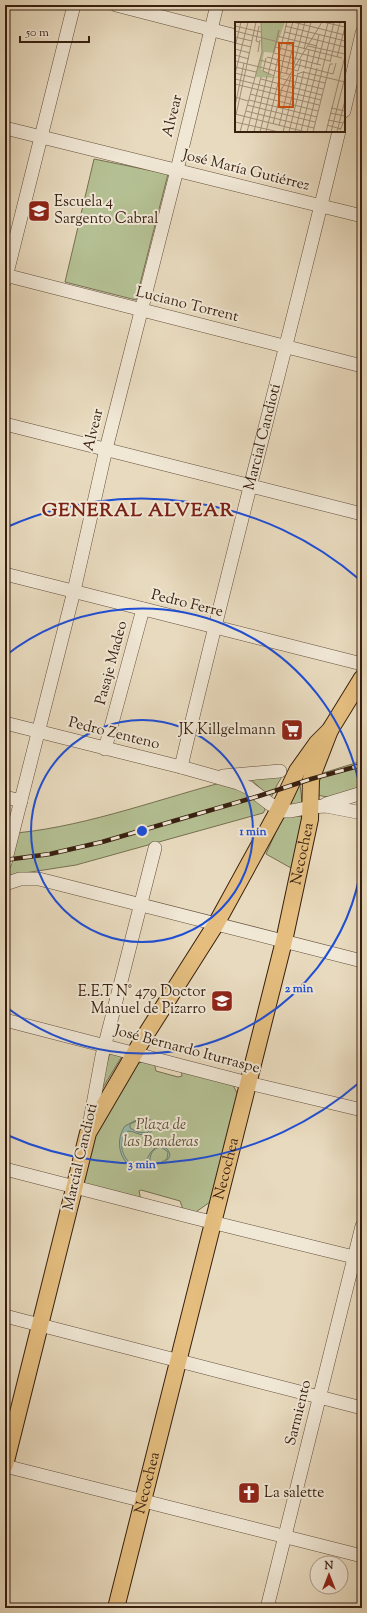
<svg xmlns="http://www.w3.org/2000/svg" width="367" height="1613" viewBox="0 0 367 1613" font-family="'Sorts Mill Goudy',serif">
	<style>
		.green { fill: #b4c093; stroke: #767051 }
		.water { fill: #97bbae; stroke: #717d6e; fill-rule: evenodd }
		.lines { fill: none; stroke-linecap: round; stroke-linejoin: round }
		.minor-casing { stroke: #634e3b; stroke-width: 14 }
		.major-casing { stroke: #371f0f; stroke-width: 18 }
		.minor { stroke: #f0e7d5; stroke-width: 13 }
		.major { stroke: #e4bd7f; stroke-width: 16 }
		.rail-casing { stroke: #371f0f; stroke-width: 4.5 }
		.rail { stroke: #f0e7d5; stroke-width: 3; stroke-dasharray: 9; stroke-linecap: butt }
		.ring { fill: none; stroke: #1d4ed8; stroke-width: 2 }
		.labels { text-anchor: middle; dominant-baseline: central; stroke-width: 4; stroke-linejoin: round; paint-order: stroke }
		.street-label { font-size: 15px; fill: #371f0f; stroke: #f0e7d5 }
		.poi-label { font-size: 15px; fill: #371f0f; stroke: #f0e7d5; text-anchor: start }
		.park-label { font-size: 15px; font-style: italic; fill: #5c4f37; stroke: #f0e7d5 }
		.district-label { font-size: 19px; font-weight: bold; letter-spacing: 1px; fill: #7a1f14; stroke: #f0e7d5 }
		.inset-road { fill: none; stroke: #a18f78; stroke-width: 1 }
		.view { fill: #cd500c; fill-opacity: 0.15; stroke: #cd500c; stroke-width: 2 }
		.inset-edge { fill: none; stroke: #371f0f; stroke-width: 2 }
		.centre { fill: #1d4ed8; stroke: #f0e7d5; stroke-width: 2 }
		.ring-label { font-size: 12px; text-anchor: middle; font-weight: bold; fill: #1d4ed8; stroke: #f0e7d5; stroke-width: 4; stroke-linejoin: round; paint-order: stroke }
	</style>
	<rect width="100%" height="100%" fill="#e8dabe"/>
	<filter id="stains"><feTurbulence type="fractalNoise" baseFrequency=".005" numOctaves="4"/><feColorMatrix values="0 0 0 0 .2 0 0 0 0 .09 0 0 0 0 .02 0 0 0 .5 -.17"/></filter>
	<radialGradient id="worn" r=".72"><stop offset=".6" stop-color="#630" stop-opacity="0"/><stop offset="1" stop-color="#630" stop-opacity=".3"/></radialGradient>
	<path class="green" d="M94,159L168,174L136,300L65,282Z
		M362,761V789L328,797L316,795L319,780L323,773Z
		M284,773L277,785L271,798L248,777Z
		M301,777L300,784L302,802L298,805L286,806Z
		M220,783L244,791L264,807L265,810L263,813L76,865L5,876V834C77,829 150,802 220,783Z
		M287,816H299L302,817L303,825L291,868L266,854L281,820Z
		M110,1052L122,1056L99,1094Z
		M149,1060L154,1062L156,1071L178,1077L182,1076L181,1069L232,1083L238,1095L210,1202L193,1214L184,1212L180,1201L141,1190L139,1191L141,1200L84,1185L80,1173L90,1134L132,1065Z"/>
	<path class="water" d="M140,1118L151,1120C157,1126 152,1134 144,1135C138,1135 134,1131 128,1131C118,1142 121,1155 131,1164V1167C118,1157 116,1139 125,1126ZM146,1119L153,1124L152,1128L147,1133L138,1132L130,1128V1124L139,1120Z
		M157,1146C163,1146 169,1148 170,1155C166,1167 157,1162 148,1165C144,1166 140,1168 135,1168V1165L145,1162L151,1152ZM161,1147L168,1152L167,1159L158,1164L150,1161C150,1154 153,1148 161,1147Z"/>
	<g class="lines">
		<g class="minor-casing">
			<g id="minor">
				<path d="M116,5L236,36"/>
				<path d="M344,111L362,33"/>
				<path d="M5,128L362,216"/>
				<path d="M5,275L362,366"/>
				<path d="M5,281L74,5"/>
				<path d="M5,424L362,514"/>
				<path d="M5,574L362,664"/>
				<path d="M5,723L181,767L238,783L249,788L270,804L283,811H291L311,807L326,806L362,813"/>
				<path d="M105,749L143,609"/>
				<path id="s1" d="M181,767C231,554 288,344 339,131"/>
				<path d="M223,776L280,771"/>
				<path d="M5,797L21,801"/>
				<path d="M326,804L362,793"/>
				<path d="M5,863L74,591L106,449L177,170L217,5"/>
				<path d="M5,884L20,879H39L362,961"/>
				<path d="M5,1020L248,1083L362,1110"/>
				<path d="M89,1126L102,1056L155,848"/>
				<path d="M5,1169L191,1217L362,1259"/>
				<path d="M5,1316L362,1408"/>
				<path d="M5,1466L362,1556"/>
				<path d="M267,1608L362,1226"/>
			</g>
		</g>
		<g class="major-casing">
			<g id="major">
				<path d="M5,1465L88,1133L143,1039L216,924L279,809L297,771L317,743L330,730L362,678"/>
				<path id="s2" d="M116,1608L284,941L310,819L311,779L330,730"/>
			</g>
		</g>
		<use href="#minor" class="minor"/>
		<use href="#major" class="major"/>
		<g class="rail-casing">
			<path id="rail" d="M5,860L50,854L102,842L259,796L311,779L362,765"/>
		</g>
		<use href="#rail" class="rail"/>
	</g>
	<g class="ring">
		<circle cx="142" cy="831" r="111"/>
		<path d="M362 862A222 222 0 0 1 5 1006M5 656A222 222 0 0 1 362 800"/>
		<path d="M360 1082A333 333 0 0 1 7 1135M7 527A333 333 0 0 1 360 580"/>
	</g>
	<defs>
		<g id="school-square" transform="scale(1.15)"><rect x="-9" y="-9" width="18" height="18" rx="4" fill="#8f2418" stroke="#f0e7d5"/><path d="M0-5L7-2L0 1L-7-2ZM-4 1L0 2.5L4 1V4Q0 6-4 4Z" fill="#fff"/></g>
		<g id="supermarket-square" transform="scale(1.15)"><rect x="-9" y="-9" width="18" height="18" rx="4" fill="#8f2418" stroke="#f0e7d5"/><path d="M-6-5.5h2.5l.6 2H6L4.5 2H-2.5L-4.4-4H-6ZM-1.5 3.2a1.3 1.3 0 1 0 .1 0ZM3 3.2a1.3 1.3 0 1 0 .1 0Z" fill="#fff"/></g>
		<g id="church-square" transform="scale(1.15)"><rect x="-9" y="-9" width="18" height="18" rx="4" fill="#8f2418" stroke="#f0e7d5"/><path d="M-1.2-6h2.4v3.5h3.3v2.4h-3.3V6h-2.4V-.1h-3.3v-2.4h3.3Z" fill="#fff"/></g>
	</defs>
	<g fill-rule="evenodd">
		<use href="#school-square" x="39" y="211"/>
		<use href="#supermarket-square" x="292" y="730"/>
		<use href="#school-square" x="222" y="1001"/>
		<use href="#church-square" x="249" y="1493"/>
	</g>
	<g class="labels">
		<g class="street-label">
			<text transform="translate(173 116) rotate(-76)">Alvear</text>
			<text transform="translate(246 171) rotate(14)">José María Gutiérrez</text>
			<text transform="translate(187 305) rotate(14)">Luciano Torrent</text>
			<text transform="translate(94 430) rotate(-76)">Alvear</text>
			<text stroke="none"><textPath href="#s1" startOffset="340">Marcial Candioti</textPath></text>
			<text transform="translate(187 604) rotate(14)">Pedro Ferre</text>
			<text transform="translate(112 663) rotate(-75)">Pasaje Madeo</text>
			<text transform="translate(114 734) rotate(14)">Pedro Zenteno</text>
			<text stroke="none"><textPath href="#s2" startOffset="777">Necochea</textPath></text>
			<text transform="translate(187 1050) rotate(15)">José Bernardo Iturraspe</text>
			<text transform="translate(81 1157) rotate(-77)">Marcial Candioti</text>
			<text stroke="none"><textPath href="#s2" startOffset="453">Necochea</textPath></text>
			<text transform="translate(299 1413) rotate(-76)">Sarmiento</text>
			<text stroke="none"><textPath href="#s2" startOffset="129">Necochea</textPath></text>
		</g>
		<g class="poi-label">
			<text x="54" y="202">Escuela 4<tspan x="54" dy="17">Sargento Cabral</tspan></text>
			<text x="276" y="730" text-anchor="end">JK Killgelmann</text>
			<text x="206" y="992" text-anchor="end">E.E.T N° 479 Doctor<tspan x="206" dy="17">Manuel de Pizarro</tspan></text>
			<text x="264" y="1493">La salette</text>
		</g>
		<g class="park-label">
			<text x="161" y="1125">Plaza de<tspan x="161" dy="17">las Banderas</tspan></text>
		</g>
		<g class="district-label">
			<text x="138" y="511">GENERAL ALVEAR</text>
		</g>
	</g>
	<g transform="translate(235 22)">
		<rect width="110" height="110" fill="#e8dabe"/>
		<path d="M26,0H50L39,31L29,30L26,47L38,55L54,53L43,56L20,55L27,30Z" fill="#b4c093"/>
		<path class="inset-road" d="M88,0L110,5M0,4L26,10M24,4L21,19L24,20M50,4L110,19M0,9L107,36M50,10L110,25M42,14L82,24M0,15L17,19M0,21L16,25M73,24L110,32M0,25L6,0M40,25L95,39M0,27L15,31M69,27L76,0M23,30L25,18M39,31L86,43M0,33L14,37M32,35L98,52L101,41M102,35L110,5M31,36L28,49L39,54M25,38L63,49L66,38M0,39L90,61M95,40L105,0M59,42L70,0M82,43L93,1M0,45L21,50M70,47L74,28M0,51L20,56M0,52L13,0M51,52L64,1M62,52L68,50L110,60M33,53L44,8L39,30M44,56L88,67M0,57L86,78M26,57L87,73M0,62L84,83M15,72L83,89M0,75L13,79M14,78L82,95M12,83L80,100M0,84L9,41M96,86L110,89M11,89L79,106M95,91L110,94M0,92L71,110M1,93L21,0M93,98L108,101M0,100L44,110M38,102L47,66L87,0M92,103L106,107M44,104L56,54M105,108L110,97M66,109L82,46M5,110L27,30L26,0M12,110L26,55M19,110L32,54M25,110L52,0M31,110L47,45L48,39L51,28L56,6L58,0L110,13M48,110L63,51M54,110L69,49M60,110L84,13M72,110L99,0M78,110L95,42H98M91,110L110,34M96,110L110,55M102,110L110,78"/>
		<path class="view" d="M44,21H58V85H44Z"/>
		<rect width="110" height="110" class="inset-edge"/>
	</g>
	<circle cx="142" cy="831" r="6" class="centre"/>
	<g class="ring-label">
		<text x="253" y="835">1 min</text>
		<text x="299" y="992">2 min</text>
		<text x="142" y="1168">3 min</text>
	</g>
	<rect width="367" height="1613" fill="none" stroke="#e8dabe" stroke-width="20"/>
	<rect x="6" y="6" width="355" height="1601" fill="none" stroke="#371f0f" stroke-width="2"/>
	<rect x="10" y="10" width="347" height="1593" fill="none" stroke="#371f0f"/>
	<g transform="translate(329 1575)"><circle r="19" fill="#f0e7d5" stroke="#a69786"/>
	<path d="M0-3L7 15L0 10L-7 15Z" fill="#8f2418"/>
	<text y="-6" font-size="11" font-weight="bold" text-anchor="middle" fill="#371f0f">N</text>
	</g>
	<path d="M20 36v6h69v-6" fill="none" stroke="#371f0f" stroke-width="2"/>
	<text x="26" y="36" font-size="12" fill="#371f0f" stroke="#f0e7d5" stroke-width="3" paint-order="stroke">50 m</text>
	<rect width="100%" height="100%" filter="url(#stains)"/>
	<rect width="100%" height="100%" fill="url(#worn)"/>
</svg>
